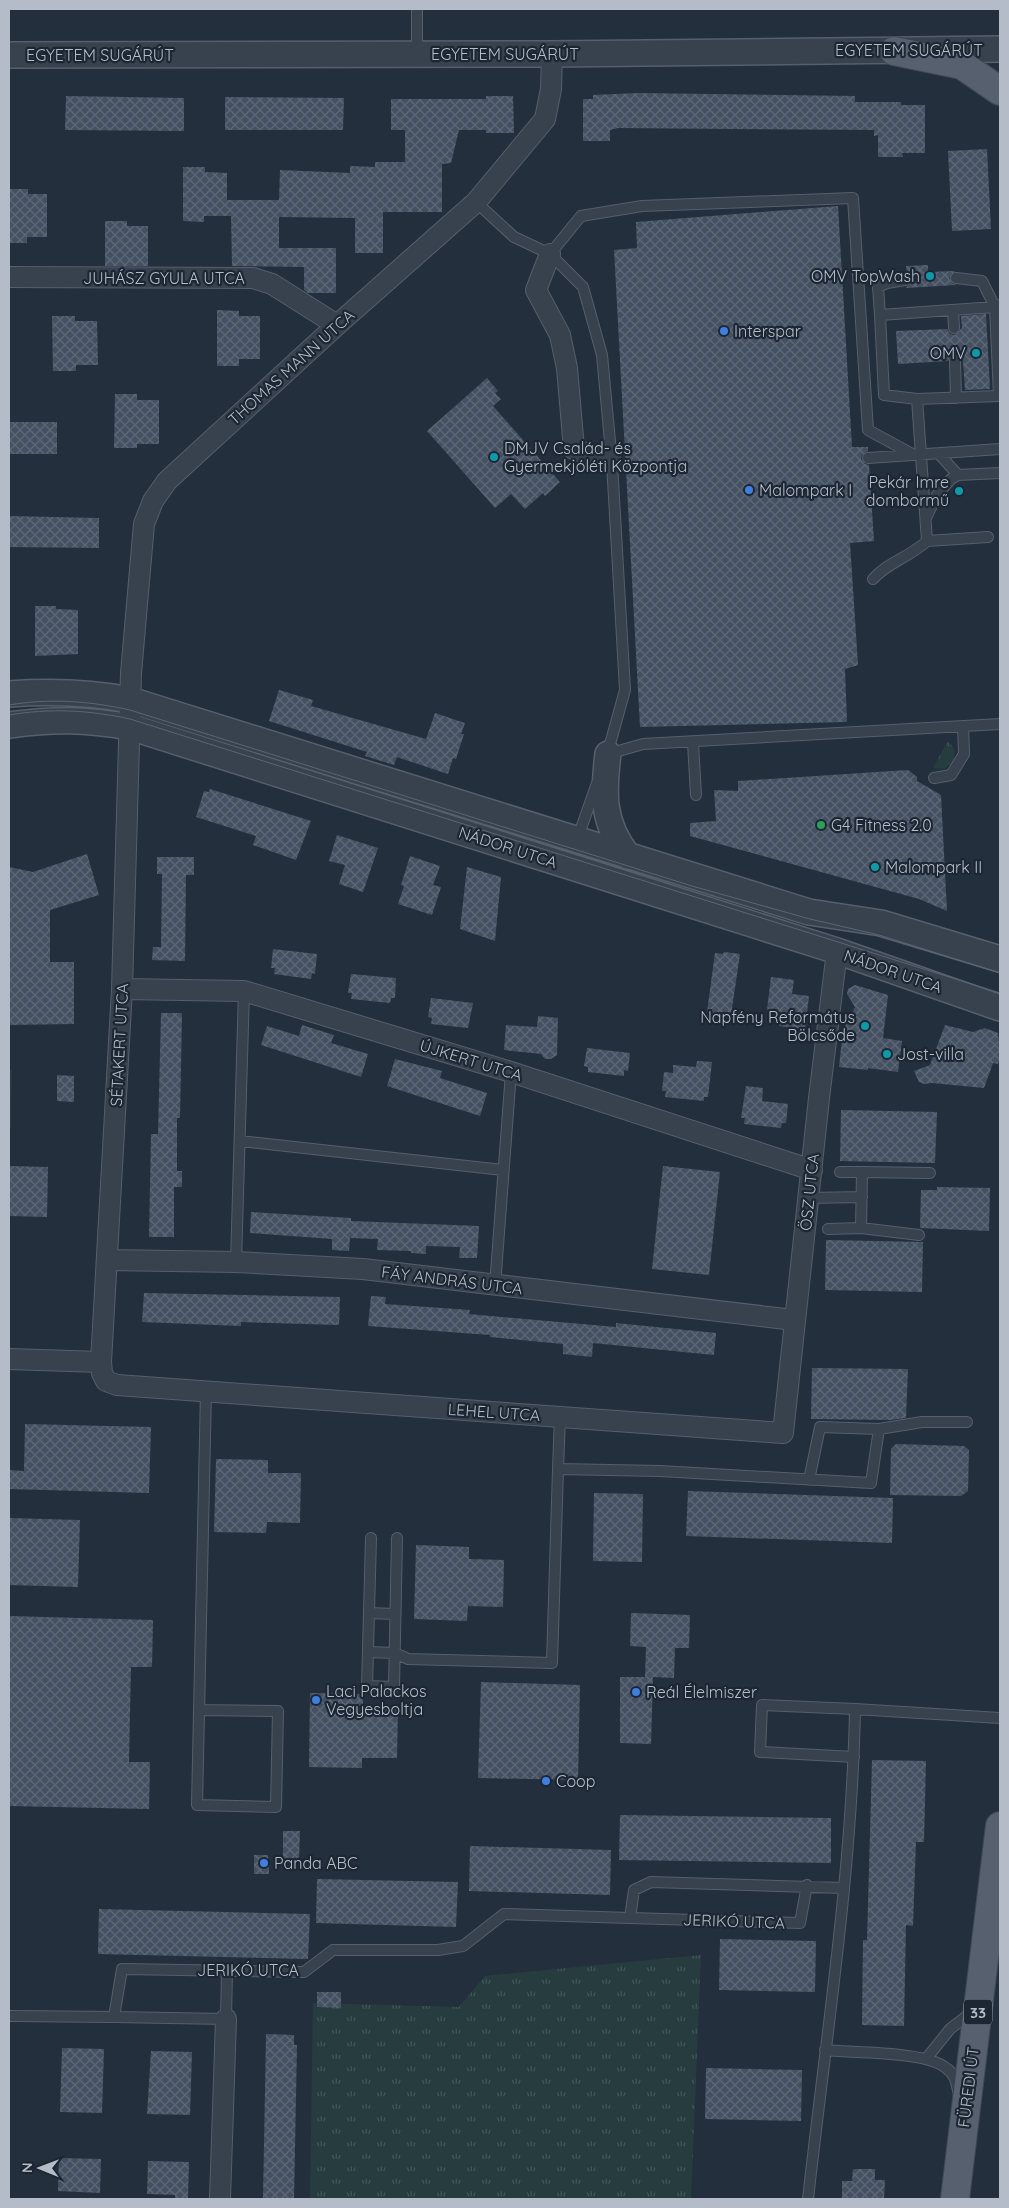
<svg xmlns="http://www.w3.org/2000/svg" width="1009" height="2208" viewBox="0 0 1009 2208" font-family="Quicksand,sans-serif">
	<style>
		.grass { fill: url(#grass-tufts) }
		.pitch { fill: #263c3f }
		.building { fill: url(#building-cross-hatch) }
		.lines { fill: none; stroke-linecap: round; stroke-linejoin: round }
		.service-casing { stroke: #565f6c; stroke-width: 12 }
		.minor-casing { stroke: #565f6c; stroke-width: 22 }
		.tertiary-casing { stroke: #565f6c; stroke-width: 28 }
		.primary-casing { stroke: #414a57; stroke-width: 30 }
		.service { stroke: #38414e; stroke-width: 10 }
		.minor { stroke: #38414e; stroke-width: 20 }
		.tertiary { stroke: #38414e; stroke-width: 25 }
		.primary { stroke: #56606e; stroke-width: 28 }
		.tram { stroke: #5a6575; stroke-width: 1 }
		.culture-dot { fill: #0f9aa8; stroke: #1d2633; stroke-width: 2 }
		.shop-dot { fill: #3f7fe0; stroke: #1d2633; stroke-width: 2 }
		.leisure-dot { fill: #2e9e5b; stroke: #1d2633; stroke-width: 2 }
		.labels { text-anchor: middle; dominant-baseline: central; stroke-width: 4.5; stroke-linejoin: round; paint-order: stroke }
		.shield { fill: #1d2633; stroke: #878f9c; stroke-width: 1 }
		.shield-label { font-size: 15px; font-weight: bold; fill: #b4bcc9 }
		.street-label { font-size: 16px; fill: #b4bcc9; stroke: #1d2633 }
		.poi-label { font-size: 16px; fill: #b4bcc9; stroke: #1d2633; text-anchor: start }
	</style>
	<defs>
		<pattern id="grass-tufts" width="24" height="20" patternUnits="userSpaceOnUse" patternTransform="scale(1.25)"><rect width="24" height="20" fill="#263c3f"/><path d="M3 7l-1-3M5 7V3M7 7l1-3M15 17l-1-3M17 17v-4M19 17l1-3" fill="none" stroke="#435659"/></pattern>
		<pattern id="building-cross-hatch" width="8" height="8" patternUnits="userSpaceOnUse" patternTransform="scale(1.25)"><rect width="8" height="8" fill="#455162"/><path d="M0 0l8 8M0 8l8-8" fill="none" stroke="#5d6877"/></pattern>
	</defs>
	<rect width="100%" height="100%" fill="#242f3e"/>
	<path class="grass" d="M948,741L955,750L953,762L944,769L933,768Z
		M701,1955L691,2199H310L313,2003L459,2007L485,1976Z"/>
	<path class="pitch" d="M9,1070H12L11,1128H9Z"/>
	<path class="building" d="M638,93L855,96V102H901V105H925V153H902L903,157H878V135L874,136V130L618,128L610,130V141H583V99H593V95Z
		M66,96L184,98V131L65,130Z
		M486,96H513L514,133H486V130H459L451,163L442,164V212H383V253H355V218L279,217V248H336V293H308L304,290V267L232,266L231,216H204V222L183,221V167H205V172L227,173V200H279L280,170L350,173V166L375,167V162H405V130H391V99H486Z
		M225,97L344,98L343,130H225Z
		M987,149L991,229L952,231L948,151Z
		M9,189H28V194H47V237H27V243H9Z
		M838,206L852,447H868V451L862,455L861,459L865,464L869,465L874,541L850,543L858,665L845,669L847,722L640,727L614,250L637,248L636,222Z
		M105,221H127V226H148V266H105Z
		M928,265V272L955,271L949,278L952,283L956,285L906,288L912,279L907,273L906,266Z
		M217,310L239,311V316H260V359H239V366H217Z
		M986,314L990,389L965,390L963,361L958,355H951L948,361L898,364L896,331L947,329L950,334L955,335L962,328L961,316Z
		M52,316H75V321H97L98,365H76V371H53Z
		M487,378L498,391L495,393L501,399L493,406L560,482L545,496L543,493L525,509L511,494L495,508L427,431Z
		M115,394H137V400H159V444H137V448H114Z
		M9,422H57V454H9Z
		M9,516L99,518V548L9,547Z
		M35,606H56V609L78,610V654L35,656Z
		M279,690L313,700L311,706L426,739L435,713L465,723L461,734H464L456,759L453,758L448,774L397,757L394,765L365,756L367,752L269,721Z
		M908,770L917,777V781L941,795L947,911L919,899L690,836V823L716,821L714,790L738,791V781Z
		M210,789L311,821L296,860L253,845L256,836L196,817L204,791L209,792Z
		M337,835L378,848L363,892L339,884L345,865L329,861Z
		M87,854L99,895L50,910V962H74V1024L9,1025V867L33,872Z
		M410,856L440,866L433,885L441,887L432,915L398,904L404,886L401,885Z
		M157,857H194V875H186L185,961L152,960L153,947H161L162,874H157Z
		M467,867L501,877L495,941L460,929Z
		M273,949L317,954L315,974L312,973L311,979L274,974L275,968H271Z
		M724,952L740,954L731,1015L707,1012L715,953L723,954Z
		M351,974L396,978L395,998H391L390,1003L351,999L352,993H348Z
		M771,977L794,980L792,994L809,996L805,1029L779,1026L781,1012L767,1010Z
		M855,985L888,995L883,1038L902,1041L898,1072L868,1068V1070L839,1067L843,1030L855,1007L847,994L848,989Z
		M431,998L473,1003L468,1028L431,1024L432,1018L428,1017Z
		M161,1013H182L180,1118H177V1171H182V1187H174V1237H149L151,1134H158Z
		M538,1016L558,1018L557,1055L551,1059H545L541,1054L504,1050L506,1025L537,1027Z
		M302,1025L334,1035L331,1043L368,1054L361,1077L261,1045L267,1026L299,1036Z
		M945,1025L973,1032L985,1028L998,1033L1000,1055L998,1064L993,1063L984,1088L932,1083L924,1084L919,1082L914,1071L930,1065Z
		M587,1048L630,1053L628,1071L624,1070V1076L588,1072V1067L584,1066Z
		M395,1059L442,1071L440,1078L487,1093L480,1116L387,1086Z
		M697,1061L712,1062L708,1097H704V1101L665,1097L666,1091H662L664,1072L673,1073V1065L696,1067Z
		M57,1075L74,1076V1102L57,1101Z
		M746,1086L763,1088L762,1101L788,1104L786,1123H782L781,1128L744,1124L745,1118H741Z
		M841,1110L937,1112L935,1163L840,1161Z
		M9,1166L48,1167L47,1217L9,1216Z
		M663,1166L720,1172L709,1275L652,1269Z
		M937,1187L990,1188L989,1231L920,1228L921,1190H937Z
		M251,1212L351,1218V1221L479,1226L477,1258H459L460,1247L426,1246V1254L411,1253V1251L377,1250L378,1239L350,1238L349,1251L332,1250V1239L250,1233Z
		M826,1240L923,1242L922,1292L825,1290Z
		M144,1293L340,1297L339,1325L241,1322V1326L142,1322Z
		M371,1296L386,1297L385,1304L470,1310L469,1314L616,1327V1323L716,1333L714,1355L593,1343L592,1357L563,1354V1344L490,1337V1335L368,1326Z
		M812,1368L908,1369L906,1418L890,1420L811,1419Z
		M25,1424L151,1427L149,1493L9,1489V1470L24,1471Z
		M896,1444L964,1446L969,1450L968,1491L961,1496L890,1495L891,1449Z
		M216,1459L268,1460V1473H301L300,1523L267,1522L266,1533L214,1532Z
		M688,1491L893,1498L892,1543L686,1536Z
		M594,1493L643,1494L642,1562L593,1561Z
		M9,1518L80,1520L78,1587L9,1585Z
		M416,1545L469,1547V1559L504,1560L503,1607L468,1606L467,1621L414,1619Z
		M631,1613L690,1615L689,1648H675L674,1678L653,1677L651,1744L620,1743V1677H645L646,1647L630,1646Z
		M9,1616L153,1620L152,1667H131L129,1762H150L149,1809L9,1806Z
		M481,1682L580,1685L578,1780L478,1778Z
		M310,1693L363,1694V1707L398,1708L397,1758H362V1768L309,1767Z
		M872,1760L926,1761L924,1842H916L913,1926L906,1925L904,2026L862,2025L863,1940H867Z
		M620,1815L831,1818V1863L619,1860Z
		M283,1831H300L299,1859H283Z
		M470,1846L611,1850L610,1895L469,1891Z
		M254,1855H268L269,1874H254Z
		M317,1879L458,1882L456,1927L316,1923Z
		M99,1909L310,1914L308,1959L98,1954Z
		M720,1939L816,1941L815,1992L719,1990Z
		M317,1992H341V2008L317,2007Z
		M266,2034L294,2035V2045H297L294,2199H263Z
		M62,2048L104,2049L102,2113L60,2112Z
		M151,2051L192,2052L190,2115L147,2114Z
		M706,2068L802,2070L801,2121L705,2119Z
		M59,2158L101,2159L100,2193L58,2191Z
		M148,2161L189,2162L188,2199H175V2195L147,2194Z
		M853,2169H875V2180H885L884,2199H842V2181H852Z"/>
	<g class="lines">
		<g class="service-casing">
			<path id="service" d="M417,54V9
				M476,202L514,237L550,254L583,287L602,355L612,463L625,690L607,755
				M550,254L581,216L642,206L853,198L868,430L914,455
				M956,278L982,281L995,307L1000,305
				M953,310L954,328
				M880,315L878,287L887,283L905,280
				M955,361L956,398
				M939,454L958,475
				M868,458L1000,449
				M926,518L937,495L951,479L958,475L1000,473
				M927,541L988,537
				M873,579C888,562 910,557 927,541L917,399L884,395L880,315L995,307L999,396L917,399
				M693,743L696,795
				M608,754L643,744L1000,724
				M934,778L951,775L964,754L963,726
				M577,840L597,783
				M240,1141L503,1170
				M840,1172H862
				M809,1198L862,1197
				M828,1229L861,1228
				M919,1235L861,1228L862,1172L930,1173
				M236,1262L244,991
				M495,1286L511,1072
				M558,1469L560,1416
				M809,1480L820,1427L879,1429
				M371,1538L367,1686L394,1687L397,1538
				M369,1613L395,1614
				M368,1652L395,1653L408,1659L552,1663L558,1469L660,1471L871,1483L879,1429L922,1422H967
				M199,1710L278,1711L276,1807L197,1805L206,1391
				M854,1757L760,1752L762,1705L855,1709
				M630,1918L800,1923L807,1885
				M9,2016L114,2017L122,1969L304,1972L333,1950H438L463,1946L504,1914L630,1918L634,1890L651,1882L844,1888
				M114,2017L226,2019L227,1971
				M825,2050C853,2053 926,2051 946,2068C955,2074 956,2081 958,2091
				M926,2059L950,2029L972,2012
				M808,2199C826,2036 852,1873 855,1709L1000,1718"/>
		</g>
		<g class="minor-casing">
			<path id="minor" d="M550,254L536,290L560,335L567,368L574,449L612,463
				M9,277L253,278L272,284L337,325
				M122,989L244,991L511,1072L812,1170
				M108,1260L236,1262L363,1269L794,1320
				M9,1359L101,1362L102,1373L106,1381L117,1385L783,1433L819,1098L837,951
				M101,1362L122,989L131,673L144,524L153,501L167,481L337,325L476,202L545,119L551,89L552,54
				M220,2199L226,2019"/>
		</g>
		<g class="tertiary-casing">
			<path id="tertiary" d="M9,55L552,54L1000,49
				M9,694C51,691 89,692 130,700L809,912L881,923L1000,959
				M9,725C55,719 83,719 130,727L837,951L1000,1008
				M608,754C603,794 602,823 628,856"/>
		</g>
		<g class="primary-casing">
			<path id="primary" d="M894,51L962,65L1000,91
				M955,2199L1000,1826"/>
		</g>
		<use href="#service" class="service"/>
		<use href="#minor" class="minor"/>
		<use href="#tertiary" class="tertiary"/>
		<use href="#primary" class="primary"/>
		<path class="tram" d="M9,705C50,698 89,701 130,710L692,886L810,919L879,935L1000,973
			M9,715C50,708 89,710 130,719L1000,993"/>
	</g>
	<g class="culture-dot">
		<circle cx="930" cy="276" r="5"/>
		<circle cx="976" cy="353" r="5"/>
		<circle cx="494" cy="457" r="5"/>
		<circle cx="959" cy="491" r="5"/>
		<circle cx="875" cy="867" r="5"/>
		<circle cx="865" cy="1026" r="5"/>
		<circle cx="887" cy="1054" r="5"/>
	</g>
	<g class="shop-dot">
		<circle cx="724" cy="331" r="5"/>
		<circle cx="749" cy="490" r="5"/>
		<circle cx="636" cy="1692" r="5"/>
		<circle cx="316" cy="1700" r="5"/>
		<circle cx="546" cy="1781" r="5"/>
		<circle cx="264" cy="1863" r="5"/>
	</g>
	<circle class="leisure-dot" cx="821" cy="825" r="5"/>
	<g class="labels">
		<rect class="shield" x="964" y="1999.5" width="28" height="25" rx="4"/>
		<g class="shield-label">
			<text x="978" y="2012">33</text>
		</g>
		<g class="street-label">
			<text x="909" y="50">EGYETEM SUGÁRÚT</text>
			<text x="505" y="54">EGYETEM SUGÁRÚT</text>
			<text x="100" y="55">EGYETEM SUGÁRÚT</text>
			<text x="164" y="278">JUHÁSZ GYULA UTCA</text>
			<text transform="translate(291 367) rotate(-42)">THOMAS MANN UTCA</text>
			<text transform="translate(508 847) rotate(18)">NÁDOR UTCA</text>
			<text transform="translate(893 971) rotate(19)">NÁDOR UTCA</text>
			<text transform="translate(119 1045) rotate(-87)">SÉTAKERT UTCA</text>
			<text transform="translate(471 1060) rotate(17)">ÚJKERT UTCA</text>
			<text transform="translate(809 1192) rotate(-84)">ÖSZ UTCA</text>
			<text transform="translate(452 1280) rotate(7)">FÁY ANDRÁS UTCA</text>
			<text transform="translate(494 1412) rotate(4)">LEHEL UTCA</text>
			<text transform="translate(734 1921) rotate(2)">JERIKÓ UTCA</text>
			<text x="248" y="1970">JERIKÓ UTCA</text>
			<text transform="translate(968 2087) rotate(-83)">FÜREDI ÚT</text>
		</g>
		<g class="poi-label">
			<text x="920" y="276" text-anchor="end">OMV TopWash</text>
			<text x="734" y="331">Interspar</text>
			<text x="966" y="353" text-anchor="end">OMV</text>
			<text x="504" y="448">DMJV Család- és<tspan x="504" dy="18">Gyermekjóléti Központja</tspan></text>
			<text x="949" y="482" text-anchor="end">Pekár Imre<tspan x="949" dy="18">dombormű</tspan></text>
			<text x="759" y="490">Malompark I</text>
			<text x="831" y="825">G4 Fitness 2.0</text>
			<text x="885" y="867">Malompark II</text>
			<text x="855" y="1017" text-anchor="end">Napfény Református<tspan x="855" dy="18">Bölcsőde</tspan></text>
			<text x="897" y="1054">Jost-villa</text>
			<text x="326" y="1691">Laci Palackos<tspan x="326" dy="18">Vegyesboltja</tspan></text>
			<text x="646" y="1692">Reál Élelmiszer</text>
			<text x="556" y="1781">Coop</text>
			<text x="274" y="1863">Panda ABC</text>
		</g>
	</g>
	<rect width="1009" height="2208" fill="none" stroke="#b4bcc9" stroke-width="20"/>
	<g transform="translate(40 2168) rotate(271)" stroke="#1d2633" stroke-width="4" paint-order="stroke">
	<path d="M0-4L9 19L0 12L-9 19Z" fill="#b4bcc9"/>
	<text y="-8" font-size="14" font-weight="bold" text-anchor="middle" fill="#b4bcc9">N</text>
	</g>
</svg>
